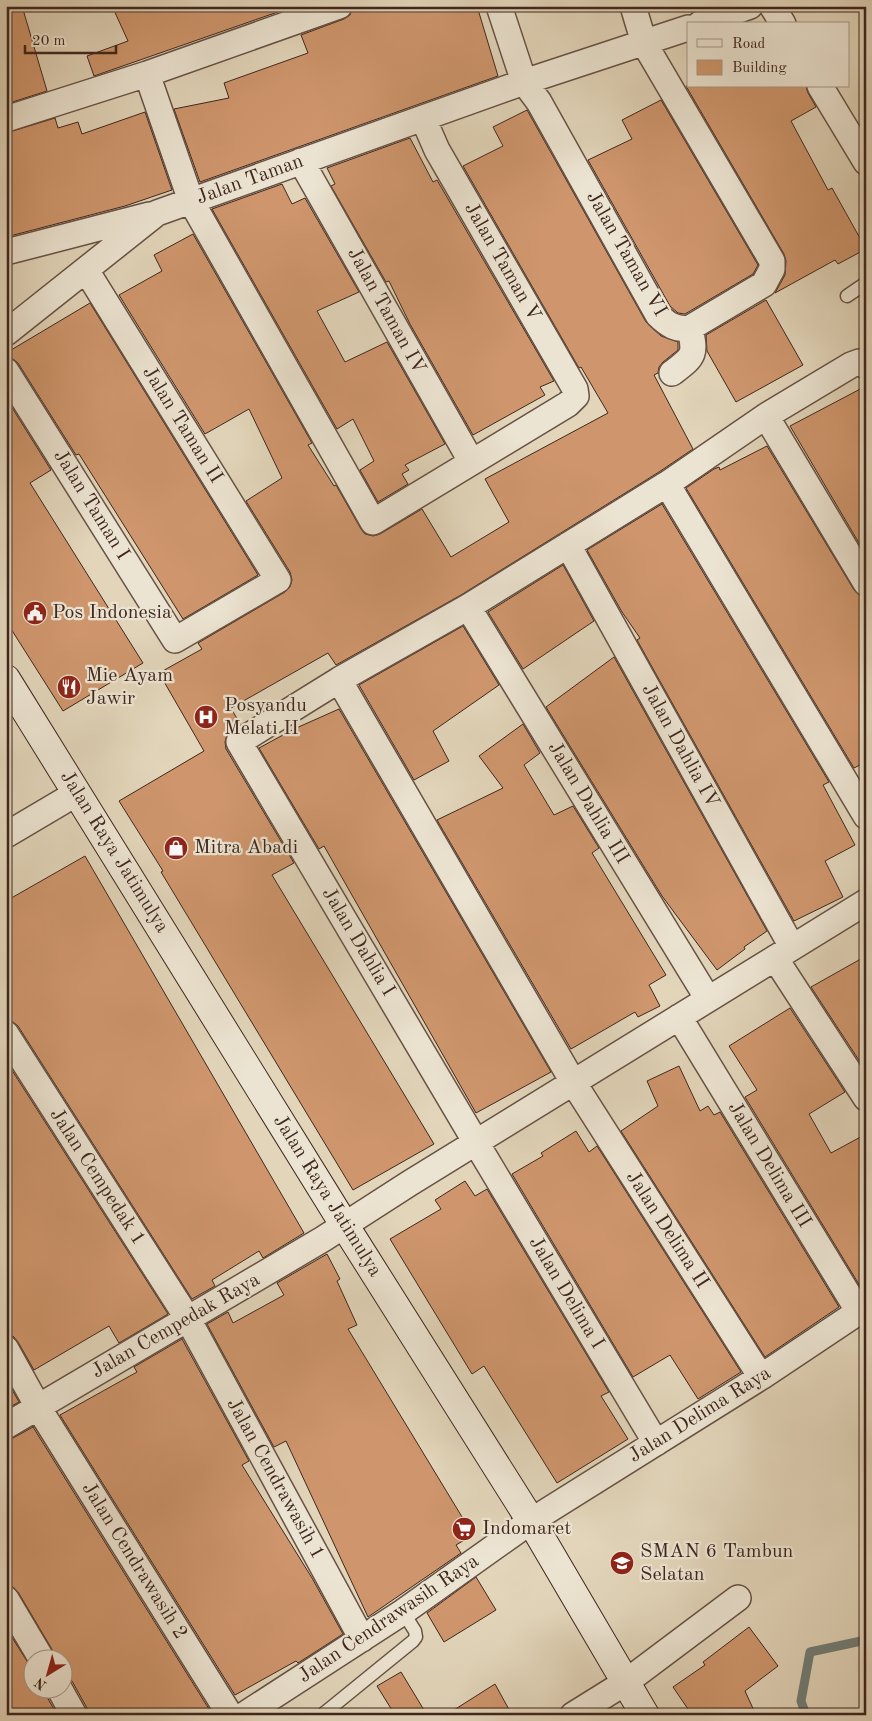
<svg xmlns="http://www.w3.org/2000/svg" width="872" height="1721" viewBox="0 0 872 1721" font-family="'Old Standard TT',serif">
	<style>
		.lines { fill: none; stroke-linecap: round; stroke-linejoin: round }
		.stream { stroke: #727e77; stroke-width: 9 }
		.building { fill: #cf966d; stroke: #3e271e }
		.service-casing { stroke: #675245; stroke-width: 15 }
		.minor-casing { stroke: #675245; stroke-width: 28 }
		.secondary-casing { stroke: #3e271e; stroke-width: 30 }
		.service { stroke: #ece4d2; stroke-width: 12 }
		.minor { stroke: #ece4d2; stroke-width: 25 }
		.secondary { stroke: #ece4d2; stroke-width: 28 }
		.labels { text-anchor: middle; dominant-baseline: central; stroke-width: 4.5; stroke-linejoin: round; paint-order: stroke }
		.street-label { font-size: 20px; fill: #3e271e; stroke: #ece4d2 }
		.poi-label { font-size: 20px; fill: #3e271e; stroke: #ece4d2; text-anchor: start }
	</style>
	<rect width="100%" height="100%" fill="#e2d5ba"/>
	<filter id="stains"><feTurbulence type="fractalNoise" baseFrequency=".004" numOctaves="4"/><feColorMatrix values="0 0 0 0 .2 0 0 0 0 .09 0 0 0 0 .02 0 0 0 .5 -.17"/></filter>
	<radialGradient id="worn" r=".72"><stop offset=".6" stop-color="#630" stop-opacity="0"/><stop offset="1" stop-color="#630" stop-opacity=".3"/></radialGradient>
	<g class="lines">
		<path class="stream" d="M806,1715L801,1701L810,1652L866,1640"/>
	</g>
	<path class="building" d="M6,6H22L47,91L6,104Z
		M112,6H295L94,76L87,56L128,41Z
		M353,6H477L498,76L200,182L174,109L229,98L224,83L308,53L301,35L344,19L350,15Z
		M686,86H806L808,93L816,107L791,121L828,190L832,188L866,249L838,264L835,260L775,293L785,275L786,261L784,254Z
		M661,100L758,265L753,274L685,314L678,313L670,306L588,160L632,139L622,120Z
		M527,110L646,322L661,336L678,342V350L663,362L659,367L658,373L654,375L693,449L659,472L461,595L336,665L328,653L231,708L240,724L227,735L225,742L226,749L294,863L272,875L434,1144L353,1190L161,872L163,871L119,801L204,751L159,673L202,649L198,643L285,592L290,587L292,580L290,572L246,501L282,478L249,409L205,434L119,295L162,271L154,255L193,234L312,443L308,445L334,486L336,485L361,529L365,534L373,536L380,534L422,509L451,557L509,522L485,479L608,413L581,367L579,368L463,166L503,146L493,127Z
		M145,112L172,190L125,206L6,237V133L55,118L58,128L78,122L82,134Z
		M410,138L433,182L437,180L554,381L540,387L545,395L473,435L410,324L389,281L386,282L331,186L335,184L327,168Z
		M282,184L292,204L305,198L359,292L317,311L345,362L387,342L445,444L405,465L409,470L402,474L408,484L378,502L360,470L374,461L353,419L337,429L212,209Z
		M766,300L803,365L736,402L707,351L706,335Z
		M90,303L258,575L183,619L79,454L76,455L18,363L13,359L6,357V353Z
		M866,386V555L790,426Z
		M6,398L51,470L30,483L143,663L63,711L6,621Z
		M767,446L854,590L859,595L866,597V762L854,768L686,488L714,469L719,467L720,470Z
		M662,504L829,782L823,785L855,845L825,861L843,897L794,921L637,640L640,638L622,612L587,550Z
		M563,565L594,621L523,669L488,612Z
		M463,626L499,685L433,731L449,761L414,780L359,685Z
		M614,657L767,931L744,947L745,949L717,970L662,896L546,707Z
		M339,709L551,1072L476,1113L324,846L319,849L259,748L294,729Z
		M523,724L540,753L524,765L554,815L573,806L599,848L592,853L666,975L649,985L660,1006L638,1017L635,1012L571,1049L437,820L503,788L479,756Z
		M85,856L304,1233L263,1258L259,1251L212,1280L215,1286L192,1299L18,1026L13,1022L6,1020V901Z
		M866,956V1071L811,987Z
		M790,1008L845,1092L809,1114L831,1153L866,1134V1289L863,1291L745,1097L757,1090L729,1046Z
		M6,1061L168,1314L119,1343L109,1326L34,1370L18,1342L13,1336L6,1335Z
		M679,1066L700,1111L708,1106L714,1115L720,1112L839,1307L765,1357L621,1131L658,1106L647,1081Z
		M576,1131L589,1152L597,1146L741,1372L698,1399L670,1355L633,1377L512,1174L543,1156L541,1153Z
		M465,1181L475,1196L487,1189L609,1392L601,1396L628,1439L557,1483L484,1366L472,1374L390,1239L441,1209L435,1200Z
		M327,1254L340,1279L337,1281L357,1325L348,1329L473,1535L456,1545L461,1553L368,1617L286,1441L274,1447L207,1324L228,1312L233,1323L284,1295L277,1283Z
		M182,1339L249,1461L242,1465L312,1578L343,1634L298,1663L296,1661L235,1695L60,1415L137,1372L134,1367Z
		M6,1379L19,1402L6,1409Z
		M33,1427L209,1709L199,1715H88L87,1708L72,1681L67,1676L62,1674V1658H55L53,1651L18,1592L13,1587L6,1585V1440L13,1438Z
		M476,1577L496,1610L444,1642L427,1613Z
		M749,1627L778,1666L745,1691L756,1715H692L673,1687L705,1665L703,1662Z
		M6,1628L32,1669V1688H45L46,1695L57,1715H6Z
		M401,1672L427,1715H395L377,1686Z
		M495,1684L512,1715H446Z"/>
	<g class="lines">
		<g class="service-casing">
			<path id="service" d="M847,296L866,283
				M322,1715L413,1641L416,1637L415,1631L403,1612"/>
		</g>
		<g class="minor-casing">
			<path id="minor" d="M499,6L524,82L539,102L658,315C668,325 676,330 690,328L764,284L772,269V261L644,43L633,6
				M772,6L783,24
				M700,24L750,6
				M147,74L191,201L373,522L568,404L576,396L575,389L437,150L423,118
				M820,86L866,162
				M6,119L147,74L339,6
				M301,161L471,461
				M6,252L149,215
				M6,333L157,213L524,82L688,28
				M6,371L175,640L278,580L86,270
				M672,373C694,356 696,356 690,328
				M766,416L866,583
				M667,484L866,816
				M568,545L792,947
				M468,607L708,999
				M339,680L573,1082L761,1377
				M6,835L77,793
				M775,958L866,1098
				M679,1017L859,1312
				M6,1034L188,1319L362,1639
				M6,1349L38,1407L230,1715
				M6,1426L323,1239L410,1183L866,902
				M656,1443L484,1156L239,742L339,680L468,607L667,484L766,416L851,365L859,362L866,366
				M6,1599L41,1658
				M59,1688L74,1715
				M244,1715L403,1612L531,1521L761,1377L866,1307
				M573,1715L626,1682L738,1598"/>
		</g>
		<g class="secondary-casing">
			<path id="secondary" d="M6,679L345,1226L531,1521L645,1715"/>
		</g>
		<use href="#service" class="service"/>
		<use href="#minor" class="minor"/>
		<use href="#secondary" class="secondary"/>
	</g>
	<defs>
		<g id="civic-disc" transform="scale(1.25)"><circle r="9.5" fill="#8f2418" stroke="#ece4d2"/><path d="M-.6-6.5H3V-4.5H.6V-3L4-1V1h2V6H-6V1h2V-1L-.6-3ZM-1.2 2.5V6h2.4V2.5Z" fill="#fff"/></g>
		<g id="restaurant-disc" transform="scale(1.25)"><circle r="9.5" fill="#8f2418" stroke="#ece4d2"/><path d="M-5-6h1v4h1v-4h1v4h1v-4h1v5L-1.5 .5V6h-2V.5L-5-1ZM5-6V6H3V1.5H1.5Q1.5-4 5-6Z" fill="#fff"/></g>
		<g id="hospital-disc" transform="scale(1.25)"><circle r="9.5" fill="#8f2418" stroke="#ece4d2"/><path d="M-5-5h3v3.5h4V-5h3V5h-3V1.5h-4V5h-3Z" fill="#fff"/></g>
		<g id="shop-disc" transform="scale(1.25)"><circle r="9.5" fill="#8f2418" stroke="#ece4d2"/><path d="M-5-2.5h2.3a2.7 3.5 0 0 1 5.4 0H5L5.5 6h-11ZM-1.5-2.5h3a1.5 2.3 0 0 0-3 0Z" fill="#fff"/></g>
		<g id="supermarket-disc" transform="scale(1.25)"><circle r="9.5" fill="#8f2418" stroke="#ece4d2"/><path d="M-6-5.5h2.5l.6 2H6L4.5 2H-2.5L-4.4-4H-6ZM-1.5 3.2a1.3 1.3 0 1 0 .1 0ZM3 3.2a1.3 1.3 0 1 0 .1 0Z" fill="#fff"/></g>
		<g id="school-disc" transform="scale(1.25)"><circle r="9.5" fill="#8f2418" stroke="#ece4d2"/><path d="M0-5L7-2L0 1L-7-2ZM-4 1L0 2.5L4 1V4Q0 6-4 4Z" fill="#fff"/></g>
	</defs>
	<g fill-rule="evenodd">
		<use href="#civic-disc" x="35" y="613"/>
		<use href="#restaurant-disc" x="69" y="687"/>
		<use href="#hospital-disc" x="206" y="717"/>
		<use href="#shop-disc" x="176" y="848"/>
		<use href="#supermarket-disc" x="464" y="1529"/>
		<use href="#school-disc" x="622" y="1563"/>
	</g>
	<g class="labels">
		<g class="street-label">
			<text transform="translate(250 180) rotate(-20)">Jalan Taman</text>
			<text transform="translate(626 254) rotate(60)">Jalan Taman VI</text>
			<text transform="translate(502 262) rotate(60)">Jalan Taman V</text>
			<text transform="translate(386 311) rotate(61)">Jalan Taman IV</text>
			<text transform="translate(182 425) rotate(58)">Jalan Taman II</text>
			<text transform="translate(91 505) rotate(58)">Jalan Taman I</text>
			<text transform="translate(680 746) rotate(61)">Jalan Dahlia IV</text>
			<text transform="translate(588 803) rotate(59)">Jalan Dahlia III</text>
			<text transform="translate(114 852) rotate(58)">Jalan Raya Jatimulya</text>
			<text transform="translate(358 942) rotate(59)">Jalan Dahlia I</text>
			<text transform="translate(769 1165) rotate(59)">Jalan Delima III</text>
			<text transform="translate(97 1177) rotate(57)">Jalan Cempedak 1</text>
			<text transform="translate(327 1196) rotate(58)">Jalan Raya Jatimulya</text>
			<text transform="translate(667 1230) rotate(57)">Jalan Delima II</text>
			<text transform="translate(566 1293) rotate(59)">Jalan Delima I</text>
			<text transform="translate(176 1326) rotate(-30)">Jalan Cempedak Raya</text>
			<text transform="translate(700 1415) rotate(-32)">Jalan Delima Raya</text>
			<text transform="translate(275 1479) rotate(61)">Jalan Cendrawasih 1</text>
			<text transform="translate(134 1561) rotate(58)">Jalan Cendrawasih 2</text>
			<text transform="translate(389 1619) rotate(-34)">Jalan Cendrawasih Raya</text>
		</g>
		<g class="poi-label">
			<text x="52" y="613">Pos Indonesia</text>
			<text x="86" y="676">Mie Ayam<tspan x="86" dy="23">Jawir</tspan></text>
			<text x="224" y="706">Posyandu<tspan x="224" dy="23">Melati II</tspan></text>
			<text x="194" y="848">Mitra Abadi</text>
			<text x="482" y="1529">Indomaret</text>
			<text x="640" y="1552">SMAN 6 Tambun<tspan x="640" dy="23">Selatan</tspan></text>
		</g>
	</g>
	<rect width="872" height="1721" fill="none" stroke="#e2d5ba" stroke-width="25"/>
	<rect x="8" y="8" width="857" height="1706" fill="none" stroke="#3e271e" stroke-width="2.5"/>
	<rect x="12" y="12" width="847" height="1696" fill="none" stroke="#3e271e"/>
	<rect x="687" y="22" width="162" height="65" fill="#ece4d2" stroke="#a6988a"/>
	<rect x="697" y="39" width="25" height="8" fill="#ece4d2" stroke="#a6988a"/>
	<text x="732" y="48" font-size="15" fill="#3e271e">Road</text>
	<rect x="697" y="60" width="25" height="15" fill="#cf966d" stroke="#a6988a"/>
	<text x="732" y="72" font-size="15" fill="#3e271e">Building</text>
	<g transform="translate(48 1674) rotate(217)"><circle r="24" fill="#ece4d2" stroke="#a6988a"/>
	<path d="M0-4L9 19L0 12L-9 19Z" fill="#8f2418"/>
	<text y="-8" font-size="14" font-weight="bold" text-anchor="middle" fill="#3e271e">N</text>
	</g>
	<path d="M25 45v8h91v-8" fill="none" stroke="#3e271e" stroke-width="2.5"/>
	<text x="32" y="45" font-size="15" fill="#3e271e" stroke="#ece4d2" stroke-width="4" paint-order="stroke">20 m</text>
	<rect width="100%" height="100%" filter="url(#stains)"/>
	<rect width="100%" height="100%" fill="url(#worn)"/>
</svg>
